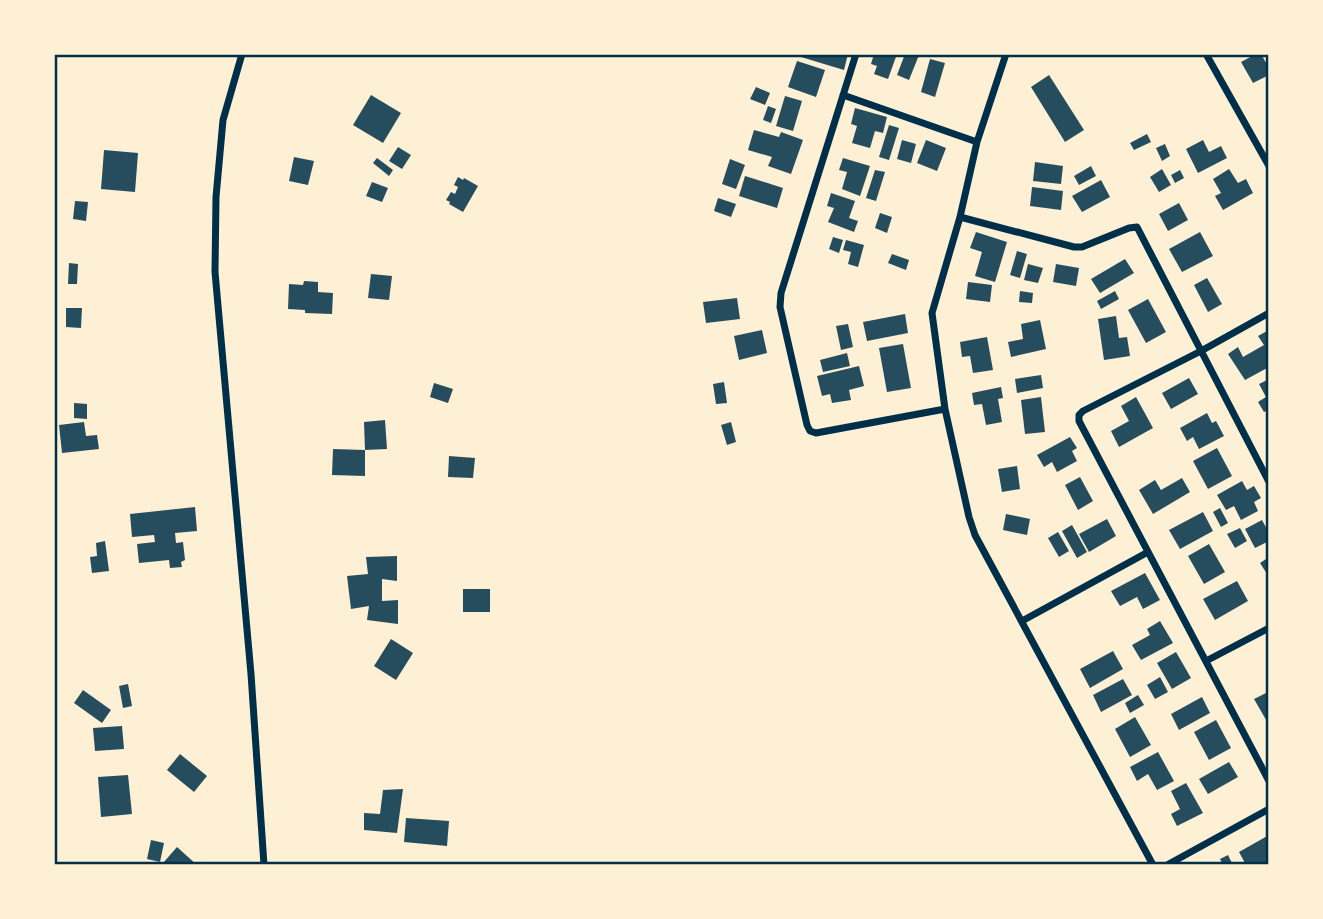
<svg xmlns="http://www.w3.org/2000/svg" width="1323" height="919" viewBox="0 0 1323 919" font-family="'Fira Sans Condensed',sans-serif">
	<style>
		.building { fill: #264d5e }
		.lines { fill: none; stroke-linecap: round; stroke-linejoin: round }
		.minor { stroke: #003049; stroke-width: 7 }
		.neatline { fill: none; stroke: #003049; stroke-width: 2.5 }
	</style>
	<rect width="100%" height="100%" fill="#fdf0d5"/>
	<path class="building" d="M791,54H848L844,70Z
		M874,54H897L888,79L874,74L877,66L871,64Z
		M905,54L919,55L909,80L897,75Z
		M1256,54H1261L1269,68V75L1253,83L1241,62Z
		M930,59L945,63L935,97L921,92Z
		M797,61L825,70L816,97L788,87Z
		M1049,75L1084,130L1065,142L1031,87Z
		M756,87L770,93L765,105L750,99Z
		M371,95L401,113L383,143L353,125Z
		M785,96L802,101L793,131L776,126Z
		M768,106L776,109L771,123L763,120Z
		M855,108L887,117L883,133L875,131L870,148L852,143L857,126L851,124Z
		M889,125L899,128L889,160L879,157Z
		M754,130L779,137L781,132L803,140L791,174L768,166L772,157L748,150Z
		M1147,134L1151,142L1134,150L1130,143Z
		M902,140L916,144L911,163L897,159Z
		M926,140L946,148L937,171L917,163Z
		M1203,140L1209,152L1221,146L1227,158L1198,173L1186,149Z
		M1165,144L1170,156L1162,161L1156,148Z
		M398,147L411,155L402,169L389,161Z
		M104,150L138,153L135,192L101,189Z
		M294,157L314,161L308,185L289,181Z
		M377,158L393,170L389,176L373,163Z
		M843,158L870,166L860,196L842,189L847,172L839,170Z
		M730,159L745,165L736,189L722,184Z
		M1035,162L1063,166L1061,184L1033,181Z
		M1091,166L1096,176L1079,185L1074,176Z
		M1162,169L1171,185L1159,192L1150,177Z
		M1229,169L1238,183L1246,179L1253,193L1223,210L1215,196L1221,193L1213,179Z
		M875,170L885,172L876,201L866,198Z
		M1180,170L1184,178L1175,183L1171,175Z
		M745,176L783,188L777,208L739,196Z
		M458,177L463,180L464,178L478,186L463,212L449,204L450,202L446,200L451,192L455,194L458,187L454,185Z
		M1101,180L1110,197L1082,212L1072,196Z
		M372,182L388,188L382,202L366,196Z
		M1032,187L1063,191L1061,210L1030,206Z
		M831,193L855,201L849,218L858,221L854,232L828,222L834,208L827,206Z
		M718,198L736,204L731,217L714,211Z
		M75,201L88,202L86,221L73,219Z
		M1179,203L1188,220L1168,231L1159,214Z
		M880,213L892,217L887,233L875,228Z
		M976,232L1007,242L995,282L975,276L982,252L970,248Z
		M1200,232L1213,256L1182,272L1169,249Z
		M833,237L843,240L839,253L829,249Z
		M846,240L864,245L858,267L848,264L851,252L843,250Z
		M1017,251L1027,254L1020,278L1010,275Z
		M892,254L909,260L906,270L888,263Z
		M1125,259L1134,273L1100,293L1091,279Z
		M69,263L78,264L77,284H68Z
		M1028,264L1043,268L1038,283L1024,280Z
		M1056,264L1079,268L1076,286L1053,282Z
		M371,274L392,276L389,300L368,298Z
		M1207,278L1222,304L1208,312L1194,285Z
		M304,281L318,282V292L333,293L332,314L305,313V310L288,309L289,284L303,285Z
		M968,282L992,285L990,302L966,299Z
		M1020,291L1033,293L1032,303L1019,302Z
		M1115,291L1119,299L1101,309L1097,301Z
		M737,298L740,319L706,323L703,302Z
		M1148,299L1166,332L1146,343L1128,310Z
		M66,308H82L81,328L66,327Z
		M905,314L908,333L867,341L863,322Z
		M1116,316L1119,338L1127,337L1130,356L1104,360L1098,319Z
		M1040,320L1046,349L1011,357L1008,342L1023,339L1021,324Z
		M848,324L853,347L841,350L836,326Z
		M762,330L767,353L739,360L734,336Z
		M1267,331L1269,335V367L1245,380L1228,354L1238,347L1243,357L1264,345L1258,336Z
		M987,337L993,370L973,373L970,356L962,357L960,342Z
		M903,344L911,388L887,392L879,348Z
		M847,353L850,366L823,372L820,360Z
		M859,366L864,386L849,390L851,400L832,403L830,394L822,396L817,376Z
		M1041,375L1043,388L1017,393L1015,379Z
		M1189,378L1198,394L1171,409L1162,393Z
		M1269,379V410L1264,412L1258,402L1266,397L1259,384Z
		M724,382L727,403L716,404L713,384Z
		M434,383L453,389L448,403L430,397Z
		M1001,387L1003,398L998,399L1002,422L986,425L982,404L974,405L972,393Z
		M1041,397L1045,432L1025,434L1021,400Z
		M1136,397L1153,428L1119,447L1111,431L1129,421L1121,406Z
		M74,403L87,404V419L74,418Z
		M1207,413L1212,423L1216,421L1224,436L1199,449L1193,437L1187,441L1180,428Z
		M385,420L387,449L365,450V476L332,475L333,449L365,450L364,422Z
		M84,422L86,436L97,435L99,449L62,453L59,425Z
		M731,422L736,442L727,445L721,425Z
		M1070,437L1077,448L1072,451L1077,461L1057,472L1052,462L1044,467L1037,455Z
		M1217,448L1232,476L1208,489L1193,461Z
		M449,456L475,458L473,478L448,477Z
		M1017,466L1020,489L1002,492L998,469Z
		M1080,477L1093,501L1078,510L1065,485Z
		M1182,478L1190,492L1153,514L1139,490L1155,480L1161,490Z
		M1242,481L1247,490L1254,486L1261,498L1254,502L1258,511L1241,520L1234,506L1226,510L1217,495Z
		M195,507L197,531L175,533L176,543L183,542L185,560L181,562L182,567L170,568L169,560L139,563L137,544L155,542L154,535L132,537L130,514Z
		M1220,508L1228,523L1221,527L1213,512Z
		M1203,512L1213,531L1180,549L1169,530Z
		M1006,514L1030,519L1027,535L1003,530Z
		M1107,519L1116,536L1089,552L1079,534Z
		M1262,520L1269,533V541L1255,548L1245,529Z
		M1072,525L1087,552L1077,558L1062,531Z
		M1240,528L1247,541L1235,548L1227,534Z
		M1058,532L1069,551L1059,557L1048,538Z
		M105,541L109,571L92,573L90,557L97,556L96,543Z
		M1209,544L1225,572L1204,584L1188,556Z
		M397,556V581L382,579V601L398,600V624L367,620L369,606L351,609L347,576L368,574L366,557Z
		M1269,557V577L1260,563Z
		M1145,573L1160,600L1143,609L1137,597L1120,606L1111,591Z
		M1237,581L1248,601L1215,620L1203,599Z
		M463,589H490V612H463Z
		M1160,621L1173,643L1141,660L1132,645L1150,635L1147,629Z
		M391,639L413,653L396,680L374,666Z
		M1113,651L1123,669L1090,688L1080,669Z
		M1176,652L1191,678L1172,689L1157,663Z
		M1160,677L1168,692L1155,699L1147,685Z
		M1123,679L1132,695L1101,712L1093,695Z
		M128,684L132,706L123,708L119,686Z
		M83,690L111,710L102,723L74,703Z
		M1266,693L1269,698V725L1254,699Z
		M1138,695L1144,705L1130,713L1125,703Z
		M1202,697L1210,713L1179,730L1171,714Z
		M1135,717L1151,745L1130,757L1115,729Z
		M1216,720L1231,748L1209,760L1194,732Z
		M122,726L124,749L95,751L93,728Z
		M1158,752L1174,781L1157,790L1148,774L1137,781L1130,767Z
		M180,754L207,776L194,792L167,770Z
		M1229,762L1238,777L1208,794L1199,779Z
		M128,775L132,814L101,817L98,777Z
		M1186,783L1203,813L1177,826L1171,814L1180,809L1171,791Z
		M403,789L397,833L364,830V813L380,814L383,790Z
		M406,818L449,821L447,846L404,842Z
		M1269,835V860L1260,865H1246L1239,852Z
		M151,840L164,843L160,862L147,859Z
		M177,847L197,865H165L163,863Z
		M1228,855L1233,865H1223L1220,859Z"/>
	<g class="lines">
		<path class="minor" d="M242,54L223,120L216,197L215,272L251,674L264,865
			M856,54L781,293L780,307L807,425L810,431L816,433L945,409
			M1006,54L977,142L960,217L932,313L945,409L969,517L975,535L1153,865
			M1206,54L1269,166
			M843,95L977,142
			M960,217L1074,247H1082L1129,228L1137,227L1269,482
			M1269,313L1201,351L1083,411L1079,415V421L1269,781
			M1022,621L1148,552
			M1206,661L1269,628
			M1167,865L1269,809"/>
	</g>
	<rect width="1323" height="919" fill="none" stroke="#fdf0d5" stroke-width="112"/>
	<rect x="56" y="56" width="1211" height="807" class="neatline"/>
</svg>
